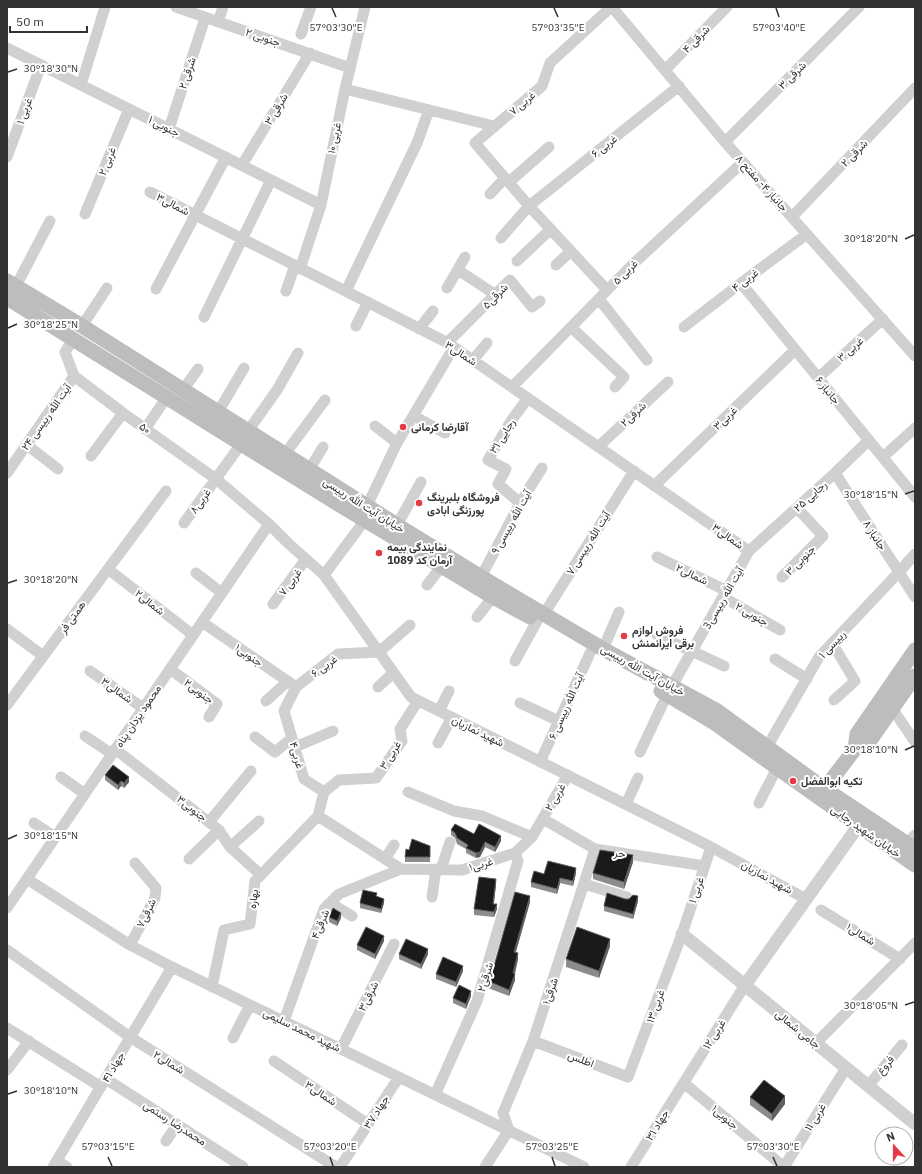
<svg xmlns="http://www.w3.org/2000/svg" width="922" height="1174" viewBox="0 0 922 1174" font-family="'IBM Plex Sans',Vazirmatn,sans-serif">
	<style>
		.lines { fill: none; stroke-linecap: round; stroke-linejoin: round }
		.minor { stroke: #d0d0d0; stroke-width: 11 }
		.tertiary { stroke: #d0d0d0; stroke-width: 13 }
		.secondary { stroke: #bdbdbd; stroke-width: 15 }
		.wall { fill: #8c8c8c }
		.shaded-wall { fill: #5f5f5f }
		.building { fill: #1a1a1a; stroke: #5f5f5f }
		.ticks { fill: none; stroke: #333; stroke-width: 1.5 }
		.poi-dot { fill: #e63946; stroke: #fff; stroke-width: 1.5 }
		.labels { text-anchor: middle; dominant-baseline: central; stroke-width: 4; stroke-linejoin: round; paint-order: stroke }
		.street-label { font-size: 11px; fill: #333; stroke: #fff }
		.poi-label { font-size: 11px; font-weight: bold; fill: #333; stroke: #fff; text-anchor: start }
		.ticks-label { font-size: 10px; text-anchor: middle; fill: #333; stroke: #fff; stroke-width: 4; stroke-linejoin: round; paint-order: stroke }
	</style>
	<rect width="100%" height="100%" fill="#fff"/>
	<g class="lines">
		<path class="minor" d="M176,7L350,68
			M612,7L725,142L915,356
			M218,22L223,7
			M301,34L311,7
			M7,48L321,205
			M665,70L727,7
			M81,85L105,7
			M345,89L494,126
			M169,129L205,18
			M725,142L859,7
			M7,157L41,65
			M242,165L310,53
			M509,182L549,147
			M150,192L448,343L749,551
			M490,194L505,178
			M85,214L129,109
			M792,217L915,88
			M501,238L529,206L679,86
			M517,261L551,229
			M556,265L571,251
			M300,269L321,205L345,89L365,7
			M458,270L496,295
			M741,283L915,497
			M16,286L50,221
			M447,288L465,257
			M156,289L226,157
			M607,290L529,206L475,143L542,86L550,63L611,7
			M286,291L295,265
			M346,291L417,143L429,110
			M599,299L647,360
			M204,317L271,180
			M82,326L107,288
			M356,326L368,302
			M571,327L624,377L615,387
			M684,327L741,283L807,234
			M419,329L433,311
			M74,338L65,352L74,376
			M447,343L510,280L532,307L540,301
			M473,360L487,343
			M74,376L123,413L216,479L269,524L289,544L324,575L411,697L711,847L806,899
			M818,378L883,319
			M512,387L631,266L743,162
			M183,390L198,369
			M218,412L244,368
			M414,416L445,433
			M375,426L397,443
			M145,429L167,397
			M248,431L277,390L298,353
			M27,445L58,469
			M598,447L668,382
			M285,454L325,400
			M91,456L123,413
			M883,457L915,428
			M309,470L323,447
			M7,473L74,376
			M835,473L915,597
			M654,486L795,350
			M520,503L498,484L506,469L488,460L511,421L528,398
			M367,506L397,443L454,347
			M184,523L241,444
			M397,525L421,482
			M657,557L727,591
			M108,569L193,635
			M196,573L222,593
			M324,575L365,520
			M481,577L520,503L542,468
			M782,577L823,536L797,508
			M427,585L442,566
			M723,597L780,630
			M273,604L306,559
			M544,614L634,471
			M477,617L493,597
			M202,622L296,687
			M7,629L43,656
			M657,635L724,666
			M832,643L855,681L834,700
			M603,649L619,612
			M775,659L807,679
			M515,661L537,621
			M170,669L217,704L209,717
			M90,671L143,708
			M672,686L749,551L835,473L869,440
			M378,687L393,673
			M266,701L288,681
			M520,703L559,721
			M7,705L166,491
			M892,708L915,742
			M439,711L449,691
			M85,736L112,754
			M255,737L275,752L292,738
			M438,743L452,717
			M295,747L333,731
			M767,747L819,657L899,572L915,554
			M115,749L219,830L230,847L261,875
			M640,752L667,695
			M540,762L591,651
			M61,777L85,794
			M324,792L339,780L376,778L402,741L400,729L418,701
			M408,792L454,811L482,816L532,837
			M759,803L777,768
			M626,804L638,778
			M318,816L401,869
			M543,819L595,849L705,866
			M209,822L251,771
			M34,823L55,837
			M907,844L915,835
			M230,847L259,821
			M189,859L219,830
			M385,859L394,845
			M441,869L450,842
			M27,879L130,945L172,967L584,1167
			M584,884L627,897
			M432,897L436,869
			M330,903L352,916
			M7,908L269,524
			M821,910L900,959
			M130,945L155,898L156,888L135,863
			M7,950L130,1037L336,1167
			M212,987L224,930L250,924L255,881L318,816L324,792L304,779L284,711L296,687L338,654L379,652L410,625
			M284,1021L324,909L339,894L401,869L462,870L515,853L532,837L568,775
			M7,1028L101,1087
			M233,1038L250,1005
			M533,1041L628,1077L682,934L711,847
			M816,1043L915,943
			M341,1049L394,944
			M274,1061L368,1124
			M7,1070L29,1041
			M106,1079L243,1167
			M684,1083L784,1167
			M868,1086L902,1045
			M435,1095L477,1001L518,861L515,853
			M166,1141L177,1125
			M57,1161L67,1167
			M53,1167L172,967
			M340,1167L399,1077
			M485,1167L509,1130L503,1113L533,1041L595,849
			M631,1167L745,985
			M784,1167L846,1068"/>
		<path class="tertiary" d="M682,934L915,1124
			M745,985L859,825"/>
		<path class="secondary" d="M7,281L82,326L397,525L481,577L603,649L716,710L825,789L915,849
			M7,298L333,501L493,597L530,617
			M661,691L713,722L818,797L915,865
			M855,749L857,734L915,650
			M819,796L855,749L869,742L915,676"/>
	</g>
	<path class="wall" d="M105,775L129,782L124,788L121,786L118,790L105,780Z
		M451,830L474,834L501,841L495,852L485,847L480,857L476,858L466,853V849L457,844L455,838L451,835Z
		M430,846V862H405V857L409,850Z
		M633,862L624,889L593,879V873Z
		M576,873L573,886L560,883L557,894L531,887V882L544,874Z
		M496,884L494,904L497,909L494,917L474,915V909Z
		M377,897L384,903L381,913L360,908V903Z
		M625,899L638,901L633,919L604,911V906Z
		M530,902L516,952L518,959L515,974V980L509,996L488,988V981Z
		M329,917L341,918L337,926L329,922Z
		M384,941L375,959L357,950V945Z
		M610,946L599,978L566,967V959Z
		M399,954H428L421,969L399,959Z
		M463,971L456,987L436,979V974Z
		M471,996L466,1009L453,1003V998Z
		M750,1097L785,1104L772,1121L750,1105Z"/>
	<path class="shaded-wall" d="M129,777V782L124,788V783Z
		M121,781V786L118,790V785Z
		M501,836V841L495,852V847Z
		M485,842V847L480,857L476,858V853Z
		M633,855V862L624,889V882Z
		M576,868V873L573,886V881Z
		M560,878V883L557,894V889Z
		M496,879V884L493,909V904Z
		M530,896V902L514,958V952Z
		M638,896V901L633,919V914Z
		M384,899V903L381,913V909Z
		M497,904V909L494,917V912Z
		M341,913V918L337,926V921Z
		M384,936V941L375,959V954Z
		M610,939V946L599,978V971Z
		M428,949V954L421,969V964Z
		M518,953V959L514,977L515,974V980L509,996V990Z
		M463,966V971L456,987V982Z
		M471,991V996L466,1009V1004Z
		M785,1096V1104L772,1121V1114Z"/>
	<path class="building" d="M113,765L129,777L124,783L121,781L118,785L105,775Z
		M455,824L474,834L479,824L501,836L495,847L485,842L480,852L476,853L466,848L468,845L457,838L455,833L451,830Z
		M412,839L430,846V857H405L406,849L409,850Z
		M600,850L633,855L624,882L593,873Z
		M548,861L576,868L573,881L560,878L557,889L531,882L534,871L544,874Z
		M479,877L496,879L493,904H497L494,912L474,909Z
		M363,890L377,893L376,896L384,899L381,909L360,903Z
		M515,892L530,896L514,952L518,953L513,973L515,974L509,990L488,981L494,966Z
		M607,893L625,899H629L633,895L638,896L633,914L604,906Z
		M333,908L341,913L337,921L329,917Z
		M366,927L384,936L375,954L357,945Z
		M577,927L610,939L599,971L566,959Z
		M406,939L428,949L421,964L399,954Z
		M443,957L463,966L456,982L436,974Z
		M459,985L471,991L466,1004L453,998Z
		M764,1080L785,1096L772,1114L750,1097Z"/>
	<path class="ticks" d="M332,8L336,17M554,8L558,17M776,8L779,17M8,72L17,69M905,239L914,235M8,328L17,324M905,494L914,491M8,583L17,580M905,750L914,746M8,839L17,835M905,1005L914,1002M8,1094L17,1091M108,1157L112,1166M330,1157L333,1166M552,1157L555,1166M773,1157L777,1166"/>
	<g class="poi-dot">
		<circle cx="403" cy="427" r="4"/>
		<circle cx="419" cy="503" r="4"/>
		<circle cx="379" cy="553" r="4"/>
		<circle cx="624" cy="636" r="4"/>
		<circle cx="793" cy="781" r="4"/>
	</g>
	<g class="labels">
		<g class="street-label">
			<text transform="translate(263 37) rotate(19)">جنوبی ۲</text>
			<text transform="translate(696 39) rotate(-46)">شرقی ۴</text>
			<text transform="translate(187 73) rotate(-72)">شرقی ۲</text>
			<text transform="translate(792 75) rotate(-45)">شرقی ۳</text>
			<text transform="translate(522 103) rotate(-40)">غربی ۷</text>
			<text transform="translate(276 109) rotate(-59)">شرقی ۳</text>
			<text transform="translate(24 111) rotate(-70)">غربی ۱</text>
			<text transform="translate(164 126) rotate(27)">جنوبی ۱</text>
			<text transform="translate(334 138) rotate(-78)">غربی ۱۰</text>
			<text transform="translate(604 146) rotate(-38)">غربی ۶</text>
			<text transform="translate(854 153) rotate(-46)">شرقی ۲</text>
			<text transform="translate(107 161) rotate(-68)">غربی ۲</text>
			<text transform="translate(762 183) rotate(48)">جانباز ۴- مفتح ۸</text>
			<text transform="translate(173 204) rotate(27)">شمالی۳</text>
			<text transform="translate(625 272) rotate(-45)">غربی ۵</text>
			<text transform="translate(745 280) rotate(-37)">غربی ۴</text>
			<text transform="translate(495 296) rotate(-45)">شرقی۵</text>
			<text transform="translate(850 349) rotate(-42)">غربی ۳</text>
			<text transform="translate(461 353) rotate(33)">شمالی۳</text>
			<text transform="translate(828 390) rotate(51)">جانباز ۶</text>
			<text transform="translate(633 414) rotate(-43)">شرقی۲</text>
			<text transform="translate(46 417) rotate(-55)">آیت الله رییسی ۲۴</text>
			<text transform="translate(725 418) rotate(-44)">غربی۳</text>
			<text transform="translate(145 428) rotate(36)">۵۰</text>
			<text transform="translate(502 436) rotate(-58)">رجایی ۳۱</text>
			<text transform="translate(810 496) rotate(-42)">رجایی ۲۵</text>
			<text transform="translate(200 501) rotate(-54)">غربی۸</text>
			<text transform="translate(364 505) rotate(32)">خیابان آیت الله رییسی</text>
			<text transform="translate(511 522) rotate(-61)">آیت الله رییسی ۹</text>
			<text transform="translate(875 535) rotate(57)">جانباز ۸</text>
			<text transform="translate(728 536) rotate(35)">شمالی۳</text>
			<text transform="translate(588 543) rotate(-58)">آیت الله رییسی ۷</text>
			<text transform="translate(800 560) rotate(-45)">جنوبی ۳</text>
			<text transform="translate(692 574) rotate(26)">شمالی۲</text>
			<text transform="translate(290 582) rotate(-54)">غربی ۷</text>
			<text transform="translate(723 598) rotate(-60)">آیت الله رییسی3</text>
			<text transform="translate(150 602) rotate(38)">شمالی۲</text>
			<text transform="translate(752 614) rotate(30)">جنوبی ۲</text>
			<text transform="translate(72 617) rotate(-54)">همتی فر</text>
			<text transform="translate(832 644) rotate(-47)">رییسی ۱</text>
			<text transform="translate(249 655) rotate(34)">جنوبی۱</text>
			<text transform="translate(324 666) rotate(-36)">غربی ۶</text>
			<text transform="translate(643 670) rotate(29)">خیابان آیت الله رییسی</text>
			<text transform="translate(117 690) rotate(35)">شمالی۳</text>
			<text transform="translate(199 691) rotate(37)">جنوبی۲</text>
			<text transform="translate(566 706) rotate(-66)">آیت الله رییسی ۶</text>
			<text transform="translate(138 716) rotate(-56)">محمود یزدان پناه</text>
			<text transform="translate(478 731) rotate(26)">شهید نمازیان</text>
			<text transform="translate(297 755) rotate(74)">غربی۴</text>
			<text transform="translate(390 755) rotate(-58)">غربی ۳</text>
			<text transform="translate(555 797) rotate(-60)">غربی ۲</text>
			<text transform="translate(192 808) rotate(38)">جنوبی۳</text>
			<text transform="translate(866 831) rotate(35)">خیابان شهید رجایی</text>
			<text transform="translate(620 853) rotate(9)">حر</text>
			<text transform="translate(481 864) rotate(-17)">غربی۱</text>
			<text transform="translate(767 877) rotate(29)">شهید نمازیان</text>
			<text transform="translate(696 890) rotate(-71)">غربی ۱</text>
			<text transform="translate(253 899) rotate(-83)">بهاره</text>
			<text transform="translate(146 913) rotate(-64)">شرقی۷</text>
			<text transform="translate(320 924) rotate(-68)">شرقی۴</text>
			<text transform="translate(861 934) rotate(32)">شمالی۱</text>
			<text transform="translate(485 977) rotate(-73)">شرقی۲</text>
			<text transform="translate(550 991) rotate(-72)">شرقی۱</text>
			<text transform="translate(368 996) rotate(-63)">شرقی۳</text>
			<text transform="translate(655 1006) rotate(-70)">غربی ۱۳</text>
			<text transform="translate(798 1029) rotate(39)">جامی شمالی</text>
			<text transform="translate(302 1030) rotate(26)">شهید محمد سلیمی</text>
			<text transform="translate(714 1034) rotate(-58)">غربی ۱۲</text>
			<text transform="translate(581 1059) rotate(21)">اطلس</text>
			<text transform="translate(169 1062) rotate(32)">شمالی۲</text>
			<text transform="translate(885 1065) rotate(-51)">فروغ</text>
			<text transform="translate(113 1067) rotate(-59)">جهاد ۴۱</text>
			<text transform="translate(321 1093) rotate(34)">شمالی۳</text>
			<text transform="translate(376 1112) rotate(-57)">جهاد ۳۷</text>
			<text transform="translate(725 1117) rotate(40)">جنوبی۱</text>
			<text transform="translate(815 1117) rotate(-58)">غربی ۱۱</text>
			<text transform="translate(175 1123) rotate(33)">محمدرضا رستمی</text>
			<text transform="translate(657 1125) rotate(-58)">جهاد ۳۱</text>
		</g>
		<g class="poi-label">
			<text x="411" y="427">آقارضا کرمانی</text>
			<text x="427" y="497">فروشگاه بلبرینگ<tspan x="427" dy="13">پورزنگی ابادی</tspan></text>
			<text x="387" y="547">نمایندگی بیمه<tspan x="387" dy="13">آرمان کد 1089</tspan></text>
			<text x="632" y="630">فروش لوازم<tspan x="632" dy="13">برقی ایرانمنش</tspan></text>
			<text x="801" y="781">تکیه ابوالفضل</text>
		</g>
	</g>
	<g class="ticks-label">
		<text x="336" y="31">57°03'30"E</text>
		<text x="558" y="31">57°03'35"E</text>
		<text x="779" y="31">57°03'40"E</text>
		<text x="51" y="72">30°18'30"N</text>
		<text x="871" y="242">30°18'20"N</text>
		<text x="51" y="328">30°18'25"N</text>
		<text x="871" y="498">30°18'15"N</text>
		<text x="51" y="583">30°18'20"N</text>
		<text x="871" y="753">30°18'10"N</text>
		<text x="51" y="839">30°18'15"N</text>
		<text x="871" y="1009">30°18'05"N</text>
		<text x="51" y="1094">30°18'10"N</text>
		<text x="108" y="1150">57°03'15"E</text>
		<text x="330" y="1150">57°03'20"E</text>
		<text x="552" y="1150">57°03'25"E</text>
		<text x="773" y="1150">57°03'30"E</text>
	</g>
	<rect width="922" height="1174" fill="none" stroke="#333333" stroke-width="16"/>
	<g transform="translate(894 1146) rotate(339)"><circle r="19" fill="#ffffff" stroke="#adadad"/>
	<path d="M0-3L7 15L0 10L-7 15Z" fill="#e63946"/>
	<text y="-6" font-size="11" font-weight="bold" text-anchor="middle" fill="#333333">N</text>
	</g>
	<path d="M10 26v6h77v-6" fill="none" stroke="#333333" stroke-width="2"/>
	<text x="16" y="26" font-size="12" fill="#333333" stroke="#ffffff" stroke-width="3" paint-order="stroke">50 m</text>
</svg>
